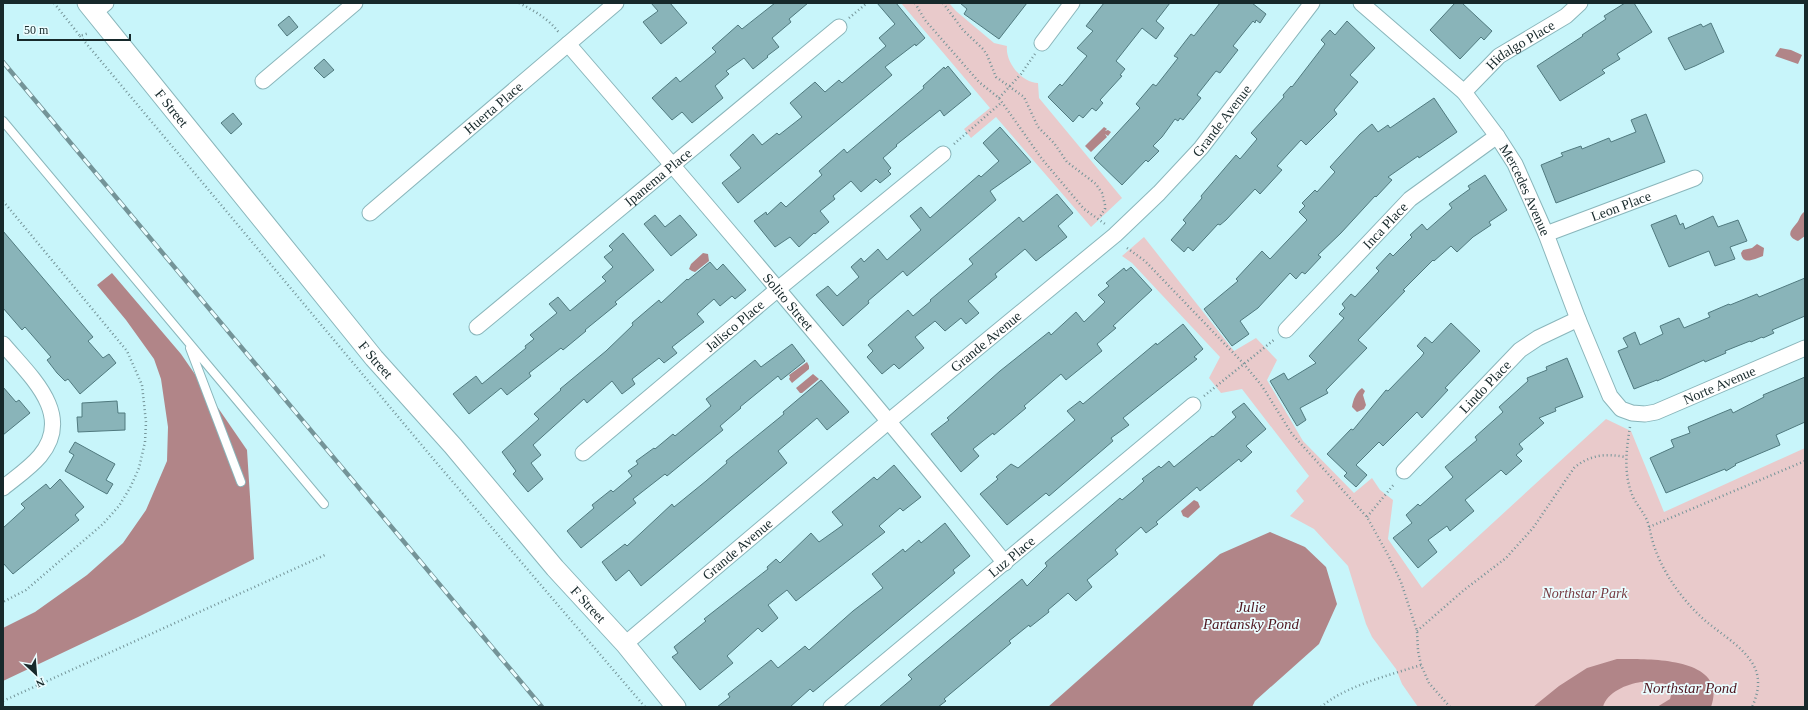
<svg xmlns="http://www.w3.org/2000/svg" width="1808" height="710" viewBox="0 0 1808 710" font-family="Georgia,serif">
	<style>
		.green { fill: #e9cacb }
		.water { fill: #b18588 }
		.building { fill: #89b4b9; stroke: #507a7f }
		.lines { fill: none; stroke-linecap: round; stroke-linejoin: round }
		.service-casing { stroke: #8ab6bb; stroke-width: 10 }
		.minor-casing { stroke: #8ab6bb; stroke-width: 17 }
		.tertiary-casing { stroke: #8ab6bb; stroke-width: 21 }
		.path { stroke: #749498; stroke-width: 2.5; stroke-dasharray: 1 3; stroke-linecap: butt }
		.service { stroke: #fff; stroke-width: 8 }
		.minor { stroke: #fff; stroke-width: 15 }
		.tertiary { stroke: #fff; stroke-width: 19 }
		.rail-casing { stroke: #749498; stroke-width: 4.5 }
		.rail { stroke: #ebfdff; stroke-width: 3; stroke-dasharray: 9; stroke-linecap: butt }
		.labels { text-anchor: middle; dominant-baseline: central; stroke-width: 3.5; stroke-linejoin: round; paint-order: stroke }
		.street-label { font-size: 14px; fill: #17292b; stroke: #ebfdff }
		.park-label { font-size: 14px; font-style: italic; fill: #763a41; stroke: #ebfdff }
		.water-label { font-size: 15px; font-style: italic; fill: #4f1720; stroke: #ebfdff }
	</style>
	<rect width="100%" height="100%" fill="#c8f5fa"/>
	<path class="green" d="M901,3H949L956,11L994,43L1007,46C1005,62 1022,83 1038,83L1039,98L1122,198L1091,227L996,117L971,138L964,129L990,108Z
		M1144,237L1234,351L1256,338L1277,360L1267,380L1303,441L1354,493L1372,478L1380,490L1393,500L1388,539L1422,588L1606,419L1631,431L1664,512L1805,448V707H1418L1402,684L1396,669L1372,637L1366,624L1348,566L1314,529L1290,516L1304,501L1296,491L1309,476L1242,389L1221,393L1209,378L1220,357L1132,263L1122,256Z"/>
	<path class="water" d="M1780,48L1791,50L1802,55L1798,64L1775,56Z
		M1104,127L1107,129L1105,131L1108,130L1111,132L1108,136L1105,134L1107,137L1091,152L1085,146Z
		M1804,212L1805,213V236L1798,241C1786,236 1790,231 1796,224C1800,220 1799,216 1804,212Z
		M1757,244L1764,248L1763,256C1754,259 1743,266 1741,253L1743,250L1752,248Z
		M703,253L708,254L709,261L695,272L692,271L689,269L691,264Z
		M112,273L181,354L247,450L254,559L138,617L3,681V628L35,612L87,575L123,543L146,510L167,461L168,427L161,379L154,359L126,320L97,285Z
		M807,362L809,366V369L792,383L789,379L790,377L789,375Z
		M813,374L819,379L802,393H800L796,388Z
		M1362,388L1365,391L1363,395L1366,405L1364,409L1357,412L1352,407C1353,400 1356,392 1362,388Z
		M1194,500L1198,502L1200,507L1188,518L1183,516L1181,511Z
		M1270,532L1305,547L1326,567L1337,604L1319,644L1255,701L1252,707H1048L1220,554Z
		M1617,659C1647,659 1729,656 1711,707H1657L1670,699L1672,691C1664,680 1662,684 1650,684C1647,684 1644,682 1641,682C1627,684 1607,692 1603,707H1533L1559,686L1587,668Z"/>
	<path class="building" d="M651,3H670L687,23L661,44L643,22L658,11Z
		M775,3H808L789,19L791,22L772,38L779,47L767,56L768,57L753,69L744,58L726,71L729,74L715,86L723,98L692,123L682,112L672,120L652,98L676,77L680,82L716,52L712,48L738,25L742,29Z
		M877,3H896L925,38L916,46L915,44L885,67L892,75L738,203L722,183L741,168L730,155L753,134L762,145L777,133L779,135L802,117L790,103L815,82L825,92L839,80L842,83L886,46L879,38L895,24Z
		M960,3H1027L999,39L964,14L967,9Z
		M1104,3H1170L1156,21L1164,28L1156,39L1142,28L1116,61L1125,69L1120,75L1122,76L1100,100L1103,103L1096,111L1092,108L1083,118L1079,115L1073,122L1048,97L1060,84L1062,86L1087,56L1077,48L1093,31L1086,26Z
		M1220,3H1252L1266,14L1260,23L1256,20L1255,23L1253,21L1233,46L1238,50L1220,73L1216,71L1197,95L1201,98L1183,120L1180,118L1178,121L1175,119L1162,137L1153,146L1159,151L1148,162L1146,160L1122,185L1094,158L1140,108L1136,104L1153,84L1156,86L1178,58L1174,56L1191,34L1194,36Z
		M1455,3H1462L1492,31L1484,40L1481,37L1460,59L1430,30Z
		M1625,3H1634L1652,32L1617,54L1620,59L1602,70L1605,73L1560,101L1537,66L1583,36L1582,35L1606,19L1604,16Z
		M289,16L298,27L287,36L278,25Z
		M1347,21L1375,48L1350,75L1358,82L1334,110L1337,114L1306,145L1301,140L1277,166L1282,170L1260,194L1255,189L1226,220L1220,225L1218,224L1193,251L1188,247L1184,252L1171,240L1186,223L1183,220L1202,198L1201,196L1236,155L1240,159L1257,139L1251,133L1284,97L1283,95L1291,86L1292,87L1325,44L1321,40L1330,30L1335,35Z
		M1711,23L1724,52L1695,66L1685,70L1668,38L1701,24L1703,27Z
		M324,59L334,70L324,78L314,68Z
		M948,66L971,94L944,116L940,110L896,145L897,146L883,158L891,168L888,171L891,174L880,183L876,179L861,192L851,181L833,196L835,199L820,211L829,222L815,234L814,233L799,247L790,237L775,247L754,221L766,212L767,215L781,202L786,207L822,175L819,171L844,149L847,153L924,88L923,86L944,67L945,69Z
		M1434,98L1457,132L1419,158L1418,156L1388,177L1392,180L1376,197L1375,196L1341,233L1318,255L1321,257L1305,274L1302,272L1296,279L1290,273L1258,308L1240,321L1249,334L1232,346L1204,309L1238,281L1236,279L1262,251L1270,259L1307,220L1299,212L1305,206L1302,203L1315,190L1317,192L1335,172L1330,167L1360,134L1372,124L1378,132L1388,125L1390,128Z
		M233,113L242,124L231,134L221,123Z
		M1646,114L1665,162L1556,203L1541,165L1563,156L1561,153L1581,146L1582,149L1609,138L1611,142L1636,132L1631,120Z
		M1000,127L1031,162L990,191L996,200L907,276L903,271L868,301L869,303L843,326L816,295L828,286L837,296L859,277L851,267L861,258L864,262L878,249L887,260L921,230L910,216L921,207L930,218L979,175L981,177L999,161L983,143Z
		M1485,175L1507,210L1489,222L1491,225L1473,237L1457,252L1451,246L1434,261L1433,260L1403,290L1405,291L1358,340L1367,348L1326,390L1328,393L1300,408L1306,420L1297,426L1270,381L1284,373L1288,380L1316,363L1309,356L1344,318L1339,314L1345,308L1342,304L1351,294L1355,297L1379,271L1376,268L1390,253L1393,256L1412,237L1410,235L1422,224L1427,230L1452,208L1449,204L1467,191L1470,189L1468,186Z
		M1057,194L1073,213L1058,226L1067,237L1036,261L1025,249L995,274L997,277L968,301L979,313L966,324L961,318L945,331L935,321L915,337L924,348L899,369L894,364L882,374L867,357L873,351L868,345L908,310L913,316L931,301L930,300L973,264L969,259L1019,217L1023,222Z
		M655,215L665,227L680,215L697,235L671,256L644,224Z
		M1676,215L1680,225L1683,223L1685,229L1713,216L1718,227L1738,220L1747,241L1730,247L1735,259L1715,266L1709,251L1669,267L1651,225Z
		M3,231L93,337L88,341L103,358L109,354L116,363L80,394L68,379L65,381L57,373L47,360L51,357L25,327L22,330L3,308Z
		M623,233L654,270L615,302L617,304L585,330L586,331L563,350L561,348L529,373L531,376L507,395L501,388L469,414L453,394L476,376L482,384L526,348L525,346L534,339L530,335L557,313L549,304L558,297L570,311L606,281L602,277L613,267L604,257L613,250L609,246Z
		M710,262L717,270L723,264L746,290L735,299L732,296L720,306L714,299L697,314L704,322L672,347L677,353L664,363L659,358L632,379L635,384L622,394L612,381L587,403L584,399L533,445L541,455L531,463L543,479L528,492L513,474L516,471L502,452L539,419L534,414L561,390L560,389L606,351L633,325L632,323L659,300L661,303L687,279L688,280Z
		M1131,267L1152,290L1113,326L1116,328L1097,344L1102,351L1066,380L1061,374L1024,406L1026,408L994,435L993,433L973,449L979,456L961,472L931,434L949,420L947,418L1000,371L1049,332L1051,335L1076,312L1084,322L1105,302L1098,295L1109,286L1106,283L1124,268L1126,271Z
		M1805,278V316L1772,330L1774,333L1763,338L1762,337L1751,342L1750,341L1725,351L1726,353L1705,362L1704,360L1657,381V380L1634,389L1618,351L1628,347L1623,338L1635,332L1640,345L1663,334L1660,326L1679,318L1684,328L1710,317L1708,313L1729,304L1730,305L1757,294L1759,297Z
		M1451,323L1480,351L1445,388L1448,390L1422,418L1417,412L1383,446L1379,442L1356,465L1367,475L1356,487L1344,476L1347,473L1327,454L1351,429L1353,430L1386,390L1388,391L1421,357L1424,353L1417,346L1425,337L1432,343Z
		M1183,324L1203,349L1194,357L1197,359L1123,418L1129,425L1111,438L1113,441L1049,496L1046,493L1007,525L980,494L998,479L996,477L1011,464L1018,468L1075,420L1067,411L1080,401L1083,404L1156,343L1157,345Z
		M792,344L805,361L781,380L778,376L740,407L741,408L720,426L723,430L667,476L665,474L633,499L636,503L581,548L567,531L594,508L592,505L611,490L613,492L632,476L628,471L638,464L636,461L654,448L655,449L673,434L675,436L711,406L706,399L755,360L761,367Z
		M1567,358L1583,397L1555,408L1556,411L1539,418L1544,423L1519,444L1523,449L1516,455L1522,461L1506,475L1501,470L1465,500L1474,511L1450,531L1447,526L1428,540L1437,552L1418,568L1393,538L1412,523L1406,515L1418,504L1420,506L1453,477L1445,467L1477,440L1475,437L1503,412L1499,407L1528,381L1527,378L1547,370L1546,367Z
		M1805,377V422L1776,435L1780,445L1735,464L1736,465L1726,471L1725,469L1666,493L1650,458L1674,447L1671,440L1690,433L1688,427L1731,409L1733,413L1764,397L1763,395Z
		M821,380L849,412L827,430L817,418L778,451L787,463L641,586L629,570L616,581L602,562L625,544L627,546L672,504L674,507L706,481L727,463L726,461L784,414L783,412Z
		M3,387L16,402L19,400L30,413L3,435Z
		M117,401L118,413H125V430L78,432L77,417H82V403Z
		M1244,403L1266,429L1246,446L1252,452L1241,462L1239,459L1200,491L1197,487L1156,522L1158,524L1146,533L1141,527L1115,550L1118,554L1087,580L1092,587L1076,601L1068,593L1048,610L1049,612L1030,627L1029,625L1009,641L1011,643L944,699L946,701L938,707H879L912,679L908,675L916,668L1022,579L1027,586L1047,566L1045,563L1120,498L1122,500L1134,490L1144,481L1142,479L1159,466L1161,468L1169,461L1174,467L1212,436L1213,437L1236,417L1232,412Z
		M75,442L115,464L106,480L113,484L107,494L65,471L74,455L69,452Z
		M894,465L921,497L903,511L900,508L879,526L885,532L796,601L787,590L768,605L778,618L762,632L758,628L727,656L733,663L700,690L672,657L678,653L674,647L706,621L704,619L768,569L767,567L776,559L780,563L811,533L819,542L843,525L832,512L874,477L877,480Z
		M60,479L84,507L75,515L79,520L13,574L3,563V528L25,508L21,504L46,484L50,489Z
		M945,523L970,556L953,570L955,573L813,692L810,689L790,707H717L730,697L728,694L771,660L778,668L805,646L809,650L853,611L883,588L872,574L903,549L905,552L919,540L921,543Z"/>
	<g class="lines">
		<defs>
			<path id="service" d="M3,121L324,504
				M190,348L241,482"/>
			<g id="minor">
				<path id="s1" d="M1361,3L1464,92L1497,136L1515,164L1546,234L1578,319L1610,396L1621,409L1632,413L1645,414L1656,412L1805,348"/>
				<path d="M95,12L106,3"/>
				<path d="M1042,43L1072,3"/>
				<path id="s2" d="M568,44C716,215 862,387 1005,563"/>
				<path d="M263,81L355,3"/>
				<path id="s3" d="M1464,92L1499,56L1566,16L1580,3"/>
				<path id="s4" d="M370,213L616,3"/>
				<path id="s5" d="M1546,234L1695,178"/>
				<path id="s6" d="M477,327L839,27"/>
				<path id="s7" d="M1286,330L1410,199L1497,136"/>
				<path d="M3,344C29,375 75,414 40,456C30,468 15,478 3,488"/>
				<path id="s8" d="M583,453L778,289L943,154"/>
				<path id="s9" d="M1404,471L1520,350L1538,338L1578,319"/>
				<path id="s10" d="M625,644L889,421L1115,235L1159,193L1201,148L1312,3"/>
				<path id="s11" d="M831,707L1193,405"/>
			</g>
			<g id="tertiary">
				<path id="s12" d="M87,3L374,358L453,446L555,568L625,644L676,707"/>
			</g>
		</defs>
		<use href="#service" class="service-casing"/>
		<use href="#minor" class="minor-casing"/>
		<use href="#tertiary" class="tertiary-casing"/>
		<path class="path" d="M54,3L80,36L89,33
			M519,3C535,11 549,19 560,34
			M915,3L925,20L979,82L999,98L1042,159L1084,209L1105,224
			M943,3L963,30L983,49L987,55L996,77L1024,97L1038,127L1054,143L1067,162L1096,184L1102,193L1105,205V209L1099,218
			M849,18L867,3
			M80,36L435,461L645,707
			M999,98L1021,74L1035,54
			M954,144L1002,102
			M3,201L127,351L142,385L146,422L145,442L139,468L130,488L119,506L103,524L26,590L3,602
			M1127,248L1145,261L1244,364L1262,386L1292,434L1367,517L1388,555L1401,582L1417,631L1418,651L1421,665L1429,683L1450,707
			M1204,396L1275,339
			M1630,427C1626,451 1623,476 1634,499C1638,506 1643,512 1647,520C1650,528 1651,537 1654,546C1663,572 1679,595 1698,614C1716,632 1742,644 1754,666C1761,680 1758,694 1752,707
			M1367,517L1395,483
			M1649,527L1805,461
			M1417,631L1464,590L1506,558L1533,528L1574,468C1589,455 1606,453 1625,457
			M3,701L325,555
			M1321,707C1345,686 1390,675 1421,665"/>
		<use href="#service" class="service"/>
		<use href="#minor" class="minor"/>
		<use href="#tertiary" class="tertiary"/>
		<defs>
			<path id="rail" d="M3,62L542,707"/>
		</defs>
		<use href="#rail" class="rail-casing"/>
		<use href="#rail" class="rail"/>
	</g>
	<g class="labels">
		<g class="street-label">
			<text stroke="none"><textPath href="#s3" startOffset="74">Hidalgo Place</textPath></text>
			<text stroke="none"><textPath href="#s12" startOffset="135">F Street</textPath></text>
			<text stroke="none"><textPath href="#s4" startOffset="162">Huerta Place</textPath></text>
			<text stroke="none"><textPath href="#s10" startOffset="795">Grande Avenue</textPath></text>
			<text stroke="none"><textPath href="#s6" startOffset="235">Ipanema Place</textPath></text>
			<text stroke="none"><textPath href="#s1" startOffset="252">Mercedes Avenue</textPath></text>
			<text stroke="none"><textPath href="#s5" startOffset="80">Leon Place</textPath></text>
			<text stroke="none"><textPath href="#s7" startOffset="144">Inca Place</textPath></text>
			<text stroke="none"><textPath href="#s2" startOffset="339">Solito Street</textPath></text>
			<text stroke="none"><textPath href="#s8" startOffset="198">Jalisco Place</textPath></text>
			<text stroke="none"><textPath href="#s10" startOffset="471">Grande Avenue</textPath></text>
			<text stroke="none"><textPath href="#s12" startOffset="459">F Street</textPath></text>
			<text stroke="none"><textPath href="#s1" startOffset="597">Norte Avenue</textPath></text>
			<text stroke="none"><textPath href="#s9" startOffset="117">Lindo Place</textPath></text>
			<text stroke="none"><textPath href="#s10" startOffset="147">Grande Avenue</textPath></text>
			<text stroke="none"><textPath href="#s11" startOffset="235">Luz Place</textPath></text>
			<text stroke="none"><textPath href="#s12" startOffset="783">F Street</textPath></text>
		</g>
		<g class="park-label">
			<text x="1585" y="593">Northstar Park</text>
		</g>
		<g class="water-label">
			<text x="1251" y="607">Julie<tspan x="1251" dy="17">Partansky Pond</tspan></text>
			<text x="1690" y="688">Northstar Pond</text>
		</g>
	</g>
	<rect width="1808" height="710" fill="none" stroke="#17292b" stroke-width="8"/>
	<g transform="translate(36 674) rotate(154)" stroke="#ebfdff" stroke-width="3" paint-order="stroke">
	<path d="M0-3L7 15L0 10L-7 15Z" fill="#17292b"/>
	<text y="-6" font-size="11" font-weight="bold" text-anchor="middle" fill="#17292b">N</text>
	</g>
	<path d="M18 34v6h112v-6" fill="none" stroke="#17292b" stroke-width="2"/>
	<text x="24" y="34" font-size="12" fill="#17292b" stroke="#ebfdff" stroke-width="3" paint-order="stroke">50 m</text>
</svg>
